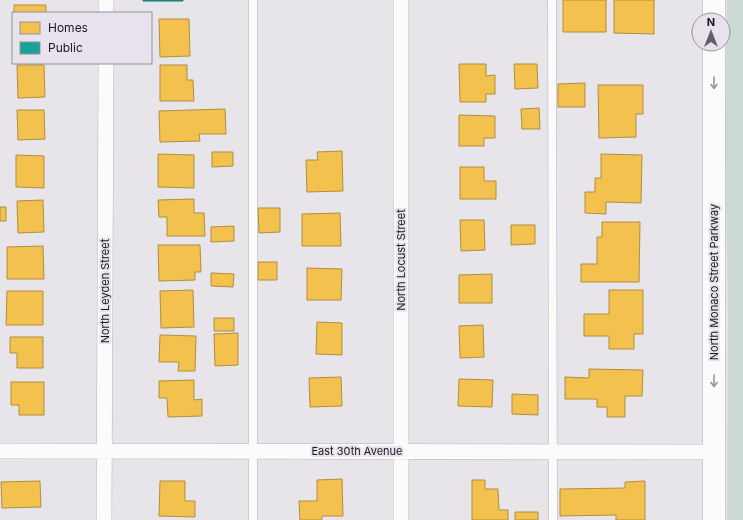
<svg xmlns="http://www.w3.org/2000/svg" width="743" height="520" viewBox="0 0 743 520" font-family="Inter,sans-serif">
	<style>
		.green { fill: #ccdad5 }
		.homes { fill: #f2c14e; stroke: #b18e3f }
		.public { fill: #17a398; stroke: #187973 }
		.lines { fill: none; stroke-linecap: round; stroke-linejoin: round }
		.lane-casing { stroke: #b6b4b8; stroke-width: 9 }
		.street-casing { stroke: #b6b4b8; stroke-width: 16 }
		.secondary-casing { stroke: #b6b4b8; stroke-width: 23 }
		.lane { stroke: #fbfbfc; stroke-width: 8 }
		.street { stroke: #fbfbfc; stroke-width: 15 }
		.secondary { stroke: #fbfbfc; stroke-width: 22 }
		.oneway { stroke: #969597 }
		.labels { text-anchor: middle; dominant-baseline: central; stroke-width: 4; stroke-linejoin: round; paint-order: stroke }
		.street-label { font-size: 11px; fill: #1a181c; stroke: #e7e2ec }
	</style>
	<rect width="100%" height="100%" fill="#e7e4ea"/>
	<path class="green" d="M727,0H743V520H727L728,313L725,136Z"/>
	<path class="homes" d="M563,0H606V32H563Z
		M614,0H654V34L614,33Z
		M14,5H46V13H14Z
		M159,19H189L190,56L160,57Z
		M459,64H486V76L495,75V94H486V102H460Z
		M514,64H537L538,88L515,89Z
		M17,65H44L45,97L18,98Z
		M160,65H187V80H193L194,101H160Z
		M585,83V107H558V84Z
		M598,85H643V114H636V137L599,138Z
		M539,108L540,129H522L521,109Z
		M225,109L226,134H199L200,141L160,142L159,111Z
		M17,110H44L45,139L18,140Z
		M459,115L495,116V138H484V146H459Z
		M342,151L343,191L307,192L306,160H318L317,152Z
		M212,152H233V166L212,167Z
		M158,154L194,155V188L158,187Z
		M601,154L642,155L641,203L606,202V214L585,213V192H595V178H601Z
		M16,155L44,156V188L16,187Z
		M460,167H484V181H496V199H460Z
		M194,199V213H204L205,236H167V217H159L158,200Z
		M43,200L44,232L18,233L17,201Z
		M0,207H6V221H0Z
		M258,208H280V232L259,233Z
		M340,213L341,246H302V214Z
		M460,220H484L485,250L461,251Z
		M602,222H640L639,282H581V264H597V237H602Z
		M511,225H535V244L511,245Z
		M234,226V241L211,242V227Z
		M158,245H200L201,272H195V280L159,281Z
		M43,246L44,279H7V247Z
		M258,262H277V280H258Z
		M307,268L342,269L341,300H307Z
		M211,273L234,274L233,287L211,286Z
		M492,274V303H459V275Z
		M193,290L194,327L161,328L160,291Z
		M609,290H643V334H634V349H609V336H584V314H609Z
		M7,291H43V325H6Z
		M214,318H234V331H214Z
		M317,322L342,323V355L316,354Z
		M483,325L484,357L460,358L459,326Z
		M238,333V365L215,366L214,334Z
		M160,335L196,336L195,371H178L179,362H159Z
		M10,337H43V368H17V353H10Z
		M589,369L643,370L642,396H625V417H607V407H597V399H565V377L589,378Z
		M341,377L342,406L310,407L309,378Z
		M459,379L493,380L492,407L458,406Z
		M194,380V400L202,399V416L168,417L167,398H159V381Z
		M11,382H44V415H19V405H11Z
		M512,394L538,395V415L512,414Z
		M342,479L343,516H322V520H300L299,501H317V480Z
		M472,480H485V489H498L499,510H508V520H472Z
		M40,481L41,507L2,508L1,482Z
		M160,481H185V501H195V517L159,516Z
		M645,481V520H616V515L560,516V489L625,488V482Z
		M515,512H538V520H515Z"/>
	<path class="public" d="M143,0H183V1H143Z"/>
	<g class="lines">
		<defs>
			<path id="lane" d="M552,0L553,520
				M253,520V0"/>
			<path id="street" d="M106,13V0
				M0,451L714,452
				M104,520L106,63
				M401,520V0"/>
			<path id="secondary" d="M714,0V20
				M714,44V520"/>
		</defs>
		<use href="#lane" class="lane-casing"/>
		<use href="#street" class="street-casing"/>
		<use href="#secondary" class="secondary-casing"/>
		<use href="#lane" class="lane"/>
		<use href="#street" class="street"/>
		<use href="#secondary" class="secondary"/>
	</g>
	<defs><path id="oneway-shaft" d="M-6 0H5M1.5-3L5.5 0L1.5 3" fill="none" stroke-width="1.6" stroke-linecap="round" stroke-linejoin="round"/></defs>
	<g class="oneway">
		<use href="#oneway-shaft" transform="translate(714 83) rotate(90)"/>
		<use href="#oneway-shaft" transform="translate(714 381) rotate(90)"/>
	</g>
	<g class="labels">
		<g class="street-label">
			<text transform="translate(401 260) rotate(-90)">North Locust Street</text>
			<text transform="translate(714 282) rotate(-90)">North Monaco Street Parkway</text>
			<text transform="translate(105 291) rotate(-90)">North Leyden Street</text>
			<text x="357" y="451">East 30th Avenue</text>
		</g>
	</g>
	<rect x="12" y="12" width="140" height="52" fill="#e7e2ec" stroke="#959199"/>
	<rect x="20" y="22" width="20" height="12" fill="#f2c14e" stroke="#959199"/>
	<text x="48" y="32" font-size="12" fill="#1a181c">Homes</text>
	<rect x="20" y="42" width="20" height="12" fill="#17a398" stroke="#959199"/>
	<text x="48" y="52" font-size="12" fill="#1a181c">Public</text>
	<g transform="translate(711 32)"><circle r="19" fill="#e7e2ec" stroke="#959199"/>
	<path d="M0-3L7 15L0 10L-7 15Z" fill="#625f64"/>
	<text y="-6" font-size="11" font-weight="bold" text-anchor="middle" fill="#1a181c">N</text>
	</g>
</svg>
